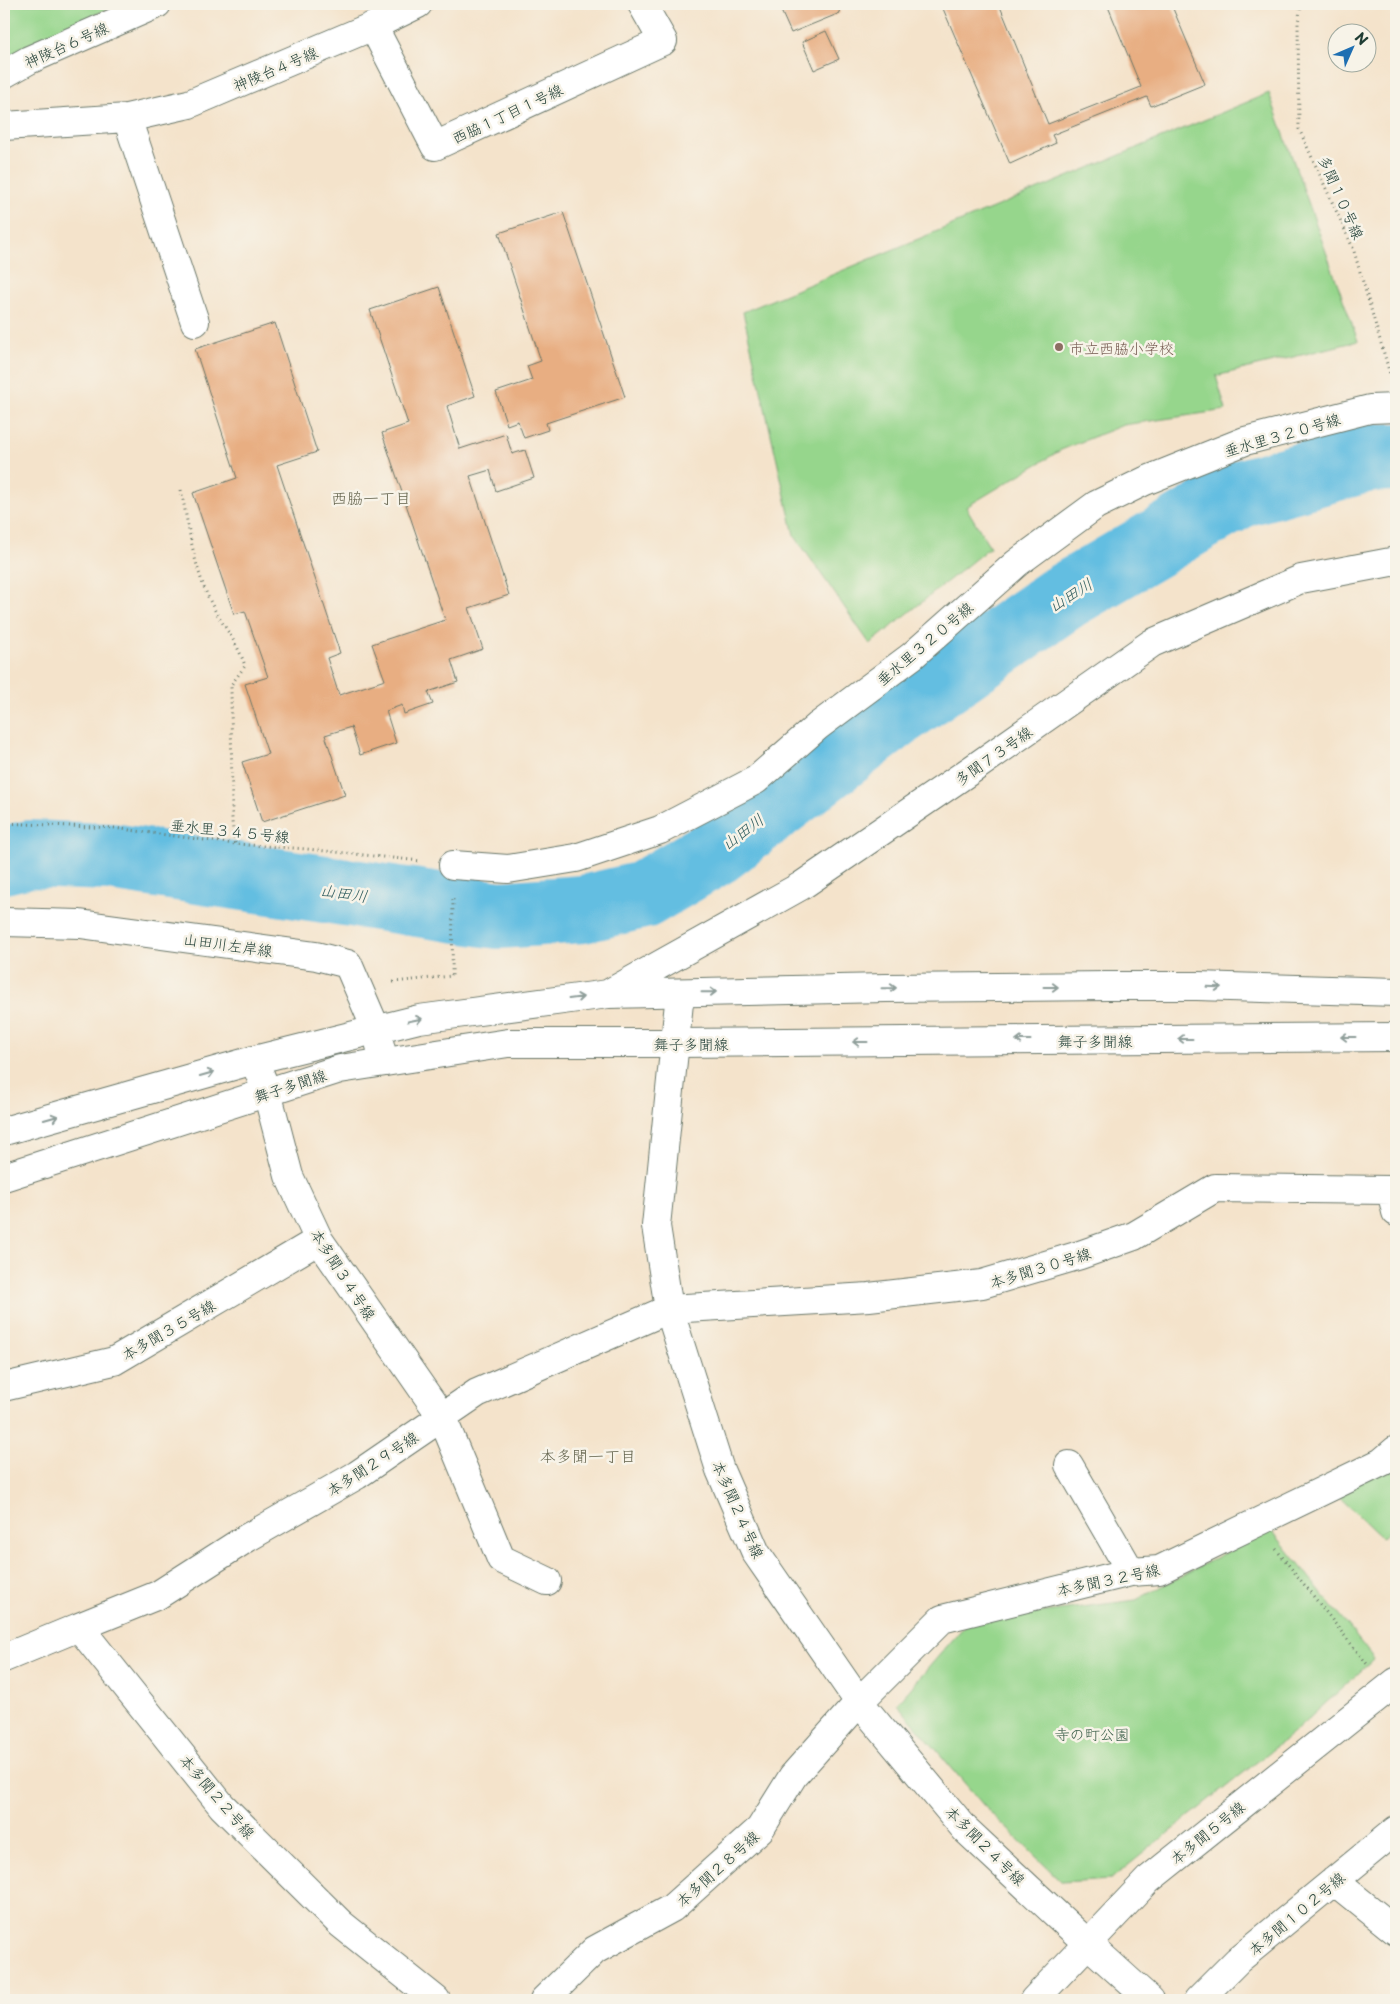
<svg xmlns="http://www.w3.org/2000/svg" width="1400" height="2004" viewBox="0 0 1400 2004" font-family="'Playpen Sans','Klee One',sans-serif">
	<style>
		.green { fill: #96d68c; stroke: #5a8a60 }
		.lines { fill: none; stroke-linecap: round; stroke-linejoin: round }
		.river { stroke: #64bee1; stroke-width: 68 }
		.building { fill: #e8ae82 }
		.minor-casing { stroke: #6a7769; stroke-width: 30 }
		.tertiary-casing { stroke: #6a7769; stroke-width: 30 }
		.path { stroke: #6a7769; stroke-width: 3; stroke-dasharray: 1 4; stroke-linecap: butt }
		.minor { stroke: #fff; stroke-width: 28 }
		.tertiary { stroke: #fff; stroke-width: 28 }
		.oneway { stroke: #8f9e9a }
		.education-dot { fill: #8d6e63; stroke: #f7f3e8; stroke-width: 2 }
		.labels { text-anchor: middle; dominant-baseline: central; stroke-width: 5; stroke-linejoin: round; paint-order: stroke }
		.street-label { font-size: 15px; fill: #1f3d34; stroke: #f7f3e8 }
		.education-label { font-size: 15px; fill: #785e54; stroke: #f7f3e8; text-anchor: start }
		.park-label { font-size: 15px; fill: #375c46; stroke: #f7f3e8 }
		.neighbourhood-label { font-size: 16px; fill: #65654f; stroke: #f7f3e8 }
		.water-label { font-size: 16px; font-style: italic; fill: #305d5f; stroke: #f7f3e8 }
	</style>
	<rect width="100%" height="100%" fill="#f7f3e8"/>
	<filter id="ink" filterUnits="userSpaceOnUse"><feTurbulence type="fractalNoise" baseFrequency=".02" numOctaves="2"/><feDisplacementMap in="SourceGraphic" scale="10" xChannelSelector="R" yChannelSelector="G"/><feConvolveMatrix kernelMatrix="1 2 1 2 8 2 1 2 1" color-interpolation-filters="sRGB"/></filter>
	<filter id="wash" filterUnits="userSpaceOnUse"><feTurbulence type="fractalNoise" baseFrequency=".0096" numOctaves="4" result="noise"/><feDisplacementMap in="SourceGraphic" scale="20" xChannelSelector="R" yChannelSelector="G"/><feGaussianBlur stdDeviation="1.12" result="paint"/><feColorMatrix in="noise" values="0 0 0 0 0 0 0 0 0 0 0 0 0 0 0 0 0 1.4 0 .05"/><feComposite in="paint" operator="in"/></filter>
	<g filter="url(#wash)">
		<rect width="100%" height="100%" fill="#f4e3cb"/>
		<path class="green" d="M4,4H118L4,58Z
			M1269,93L1358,341L1216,376L1226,410L1123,425L1061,450L966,507L990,547L870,644L794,535L743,312Z
			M1396,1463V1525L1382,1538L1333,1491Z
			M1271,1529L1374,1659L1292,1734L1111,1879L1062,1882L985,1807L897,1704L968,1622L1136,1600Z"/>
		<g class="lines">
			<path class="river" d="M4,860L29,854L111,857L499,915L583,909L643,895L717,851L899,712L1064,597L1242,493L1369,458L1396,457"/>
		</g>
		<g id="blocks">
			<path class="building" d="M778,4H836L840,13L791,33Z
				M941,4H999L1048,124L1141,87L1107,4H1171L1205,84L1151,106L1147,97L1052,135L1056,143L1010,164Z
				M826,31L839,59L814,70L802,42Z
				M563,212L625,397L546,423L548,430L524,438L518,421L507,425L496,392L532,380L527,366L541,361L499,233Z
				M439,287L475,396L447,406L460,449L506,434L512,454L525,450L534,478L496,491L490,470L470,476L509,595L469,608L483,649L451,660L458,682L428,692L433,704L404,714L402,705L386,711L396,743L360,755L351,727L325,735L345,795L262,822L242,762L268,754L245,684L268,677L245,611L234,614L193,493L237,478L195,349L275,323L317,452L277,465L340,653L327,658L339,695L385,680L372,644L445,620L382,433L408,424L370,310Z"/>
		</g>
	</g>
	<g filter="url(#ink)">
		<use href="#blocks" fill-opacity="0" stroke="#6a7769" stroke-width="1"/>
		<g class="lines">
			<defs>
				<path id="minor" d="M373,26L435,146L663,41L642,4
					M4,74L29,60L157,4
					M127,118L195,322
					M4,126L127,118L189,104L373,26L418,4
					M453,865L508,869L576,858L660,830L756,780L818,726L912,656L1017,563L1096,505L1145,481L1245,441L1370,409L1396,408
					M4,922L80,924L316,956L348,964L376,1029L384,1062
					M680,993L656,1226L669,1309L720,1470L756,1553L859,1702L965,1829L1087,1943
					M254,1060L267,1092L289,1176L319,1240L442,1417L501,1559L547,1581
					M1391,1190L1396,1212
					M4,1387L114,1361L319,1240
					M1069,1465L1131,1572
					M79,1627L158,1595L247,1538L357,1475L477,1393L669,1309L869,1297L982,1284L1080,1255L1134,1236L1215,1188L1391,1190L1396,1188
					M4,1658L79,1627L222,1806L341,1924L436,2000
					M1334,1881L1396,1931
					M544,2000L595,1950L672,1908L760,1829L793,1776L859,1702L942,1619L1131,1572L1159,1570L1382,1462L1396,1450
					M1198,2000L1238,1960L1396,1830"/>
				<path id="tertiary" d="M611,992L801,886L974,768L1152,643L1301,579L1396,561
					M4,1131L254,1060L419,1019L608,994L886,988L1108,986H1197L1396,992
					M4,1177L340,1069L508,1043H675L1396,1037
					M1087,1943L1150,2000
					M1034,2000L1148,1880L1396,1682"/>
			</defs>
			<use href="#minor" class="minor-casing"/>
			<use href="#tertiary" class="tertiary-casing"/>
			<path class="path" d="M1301,4L1298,23L1299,129L1353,248L1390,374
				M181,490C189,528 194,570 212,605C223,626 238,643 245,666L231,685L232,822L235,844
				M4,823L114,828L235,844L307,849L421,861
				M393,982L452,976L453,899
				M1276,1549L1367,1664"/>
			<use href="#minor" class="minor"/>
			<use href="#tertiary" class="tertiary"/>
		</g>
		<defs><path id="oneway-shaft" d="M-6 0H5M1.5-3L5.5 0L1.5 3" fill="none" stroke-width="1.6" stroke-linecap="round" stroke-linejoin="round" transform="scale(1.25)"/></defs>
		<g class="oneway">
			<use href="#oneway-shaft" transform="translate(1051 987)"/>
			<use href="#oneway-shaft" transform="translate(1214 987) rotate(2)"/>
			<use href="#oneway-shaft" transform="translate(889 988) rotate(-1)"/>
			<use href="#oneway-shaft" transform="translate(709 992) rotate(-1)"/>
			<use href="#oneway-shaft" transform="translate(576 998) rotate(-7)"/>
			<use href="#oneway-shaft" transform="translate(415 1020) rotate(-12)"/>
			<use href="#oneway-shaft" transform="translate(1348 1037) rotate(180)"/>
			<use href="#oneway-shaft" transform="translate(1185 1039) rotate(180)"/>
			<use href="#oneway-shaft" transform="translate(1023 1040) rotate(180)"/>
			<use href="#oneway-shaft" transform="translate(860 1042) rotate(180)"/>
			<use href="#oneway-shaft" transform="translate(207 1074) rotate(-16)"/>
			<use href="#oneway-shaft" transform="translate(51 1118) rotate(-16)"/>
		</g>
	</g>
	<circle class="education-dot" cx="1059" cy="347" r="5"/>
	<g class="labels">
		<g class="street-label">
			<text transform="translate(66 44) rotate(-24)">神陵台６号線</text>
			<text transform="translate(275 68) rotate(-23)">神陵台４号線</text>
			<text transform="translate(507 113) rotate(-25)">西脇１丁目１号線</text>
			<text transform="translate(1342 197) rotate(66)">多聞１０号線</text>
			<text transform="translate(1282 434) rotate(-16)">垂水里３２０号線</text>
			<text transform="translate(924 643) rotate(-40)">垂水里３２０号線</text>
			<text transform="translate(993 755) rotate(-35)">多聞７３号線</text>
			<text transform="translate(230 830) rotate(6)">垂水里３４５号線</text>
			<text transform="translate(228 944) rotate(8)">山田川左岸線</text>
			<text x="1095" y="1040">舞子多聞線</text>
			<text x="691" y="1043">舞子多聞線</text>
			<text transform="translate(290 1085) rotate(-18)">舞子多聞線</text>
			<text transform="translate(1040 1267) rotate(-17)">本多聞３０号線</text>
			<text transform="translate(344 1274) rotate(57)">本多聞３４号線</text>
			<text transform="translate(168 1329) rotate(-30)">本多聞３５号線</text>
			<text transform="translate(372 1463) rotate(-33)">本多聞２９号線</text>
			<text transform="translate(739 1509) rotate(66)">本多聞２４号線</text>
			<text transform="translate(1108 1579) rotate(-12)">本多聞３２号線</text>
			<text transform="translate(218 1796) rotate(49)">本多聞２２号線</text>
			<text transform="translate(1207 1832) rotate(-39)">本多聞５号線</text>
			<text transform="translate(986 1845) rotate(45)">本多聞２４号線</text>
			<text transform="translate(717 1868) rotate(-42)">本多聞２８号線</text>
			<text transform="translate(1296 1913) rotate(-40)">本多聞１０２号線</text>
		</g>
		<g class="education-label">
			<text x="1069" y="347">市立西脇小学校</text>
		</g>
		<g class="park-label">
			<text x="1092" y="1733">寺の町公園</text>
		</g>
		<g class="neighbourhood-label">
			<text x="371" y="497">西脇一丁目</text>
			<text x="588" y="1455">本多聞一丁目</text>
		</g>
		<g class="water-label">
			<text transform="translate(1070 594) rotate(-32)">山田川</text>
			<text transform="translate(742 831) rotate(-37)">山田川</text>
			<text transform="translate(344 892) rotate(8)">山田川</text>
		</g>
	</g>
	<rect width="1400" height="2004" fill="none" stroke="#f7f3e8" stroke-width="20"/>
	<g transform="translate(1352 48) rotate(45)"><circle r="24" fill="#f7f3e8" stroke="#a1aaa0"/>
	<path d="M0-4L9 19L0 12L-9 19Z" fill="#1f6fb2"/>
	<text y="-8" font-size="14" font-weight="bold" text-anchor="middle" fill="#1f3d34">N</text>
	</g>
</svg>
